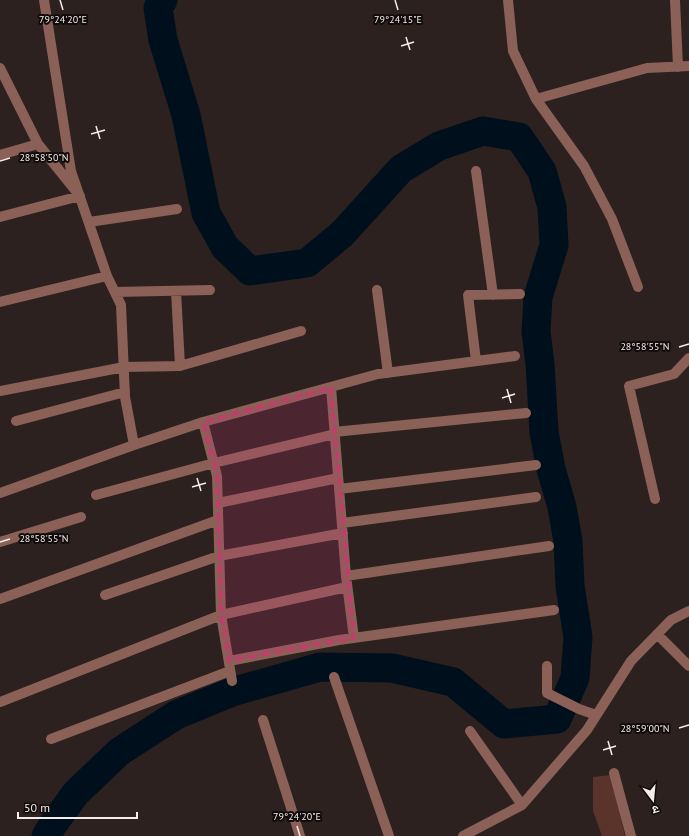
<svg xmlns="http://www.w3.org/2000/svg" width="689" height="836" viewBox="0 0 689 836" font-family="'PT Sans','Noto Sans Devanagari',sans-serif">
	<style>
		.green { fill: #5a332a }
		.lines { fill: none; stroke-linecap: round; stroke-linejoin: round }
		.river { stroke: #000f1c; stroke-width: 29 }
		.minor { stroke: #8b6057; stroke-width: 10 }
		.marked { fill: #ca3871; fill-opacity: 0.2; stroke: #ca3871; stroke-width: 3; stroke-dasharray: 8 5; stroke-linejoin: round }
		.ticks { fill: none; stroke: #f5edeb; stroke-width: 1.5 }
		.ticks-label { font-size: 10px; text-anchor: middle; fill: #f5edeb; stroke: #110c0b; stroke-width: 4; stroke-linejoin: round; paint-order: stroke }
	</style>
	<rect width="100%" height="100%" fill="#2c211f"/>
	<path class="green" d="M611,775L625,836H602L593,811V777Z"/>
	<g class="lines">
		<path class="river" d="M46,836L54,823L76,793L119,752L176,715L232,692L320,667L392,668L453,682L504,724L557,719L575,678L578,637L570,586L568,541L562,507L551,469L544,432L540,364L536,332L538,297L554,245L552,207L542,171L519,137L483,131L439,146L401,169L342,234L307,263L250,271L225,247L206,213L186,115L163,40L158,8L163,0"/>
		<path class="minor" d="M44,0L71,171L107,276L121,305L125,397L134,445
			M508,0L513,51L536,99L584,166L612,219L638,287
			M675,0L678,67
			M0,68L38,144L80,196L0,217
			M536,99L647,68L689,66
			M0,155L38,144
			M476,171L493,295
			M89,222L177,209
			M377,290L388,373
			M176,291L180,366
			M115,292L210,290
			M0,302L107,276
			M476,361L468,295L520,294
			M331,387L346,576L354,638
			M0,391L124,367L180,366L301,331
			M16,421L125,392
			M203,422L217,476L221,615L232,681
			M334,432L526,413
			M339,489L536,465
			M0,493L134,445L203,422L378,374L515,356
			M96,495L214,463L335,434
			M655,499L629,386L674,374L689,358
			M218,503L338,478
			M342,523L536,497
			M0,542L81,517
			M346,576L549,546
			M105,595L219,556L343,533
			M0,599L218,520
			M657,634L689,666
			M229,661L339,640L554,610
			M547,666V693L579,709L596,715
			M334,677L389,836
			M0,702L221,615L347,587
			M263,720L300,836
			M470,731L522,805
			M51,739L230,671
			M614,773L631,836
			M463,836L522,805L587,730L631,661L671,620L689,611"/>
	</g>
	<path class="marked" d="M331,387L354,638L229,661L221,615L217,476L203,422Z"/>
	<path class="ticks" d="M60,0L63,10M395,0L398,10M406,37L410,50M401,46L414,42M96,126L100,139M91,134L105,130M0,161L10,158M679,347L689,344M507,389L511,403M502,398L515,394M197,478L201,491M192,487L206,483M0,542L10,539M679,728L689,725M608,741L612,755M603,750L616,746M297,826L300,836"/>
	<g class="ticks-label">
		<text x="63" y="23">79°24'20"E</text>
		<text x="398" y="23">79°24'15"E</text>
		<text x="44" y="161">28°58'50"N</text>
		<text x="645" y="350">28°58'55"N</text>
		<text x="44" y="542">28°58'55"N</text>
		<text x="645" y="732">28°59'00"N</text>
		<text x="297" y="820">79°24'20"E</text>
	</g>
	<g transform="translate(653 800) rotate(164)" stroke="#110c0b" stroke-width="3" paint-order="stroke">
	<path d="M0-3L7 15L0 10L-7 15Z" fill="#f5edeb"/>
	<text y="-6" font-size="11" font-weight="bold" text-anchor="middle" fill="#f5edeb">उ</text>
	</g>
	<path d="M18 812v6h119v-6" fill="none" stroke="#f5edeb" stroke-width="2"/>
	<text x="24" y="812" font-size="12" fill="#f5edeb" stroke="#110c0b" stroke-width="3" paint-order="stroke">50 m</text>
</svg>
